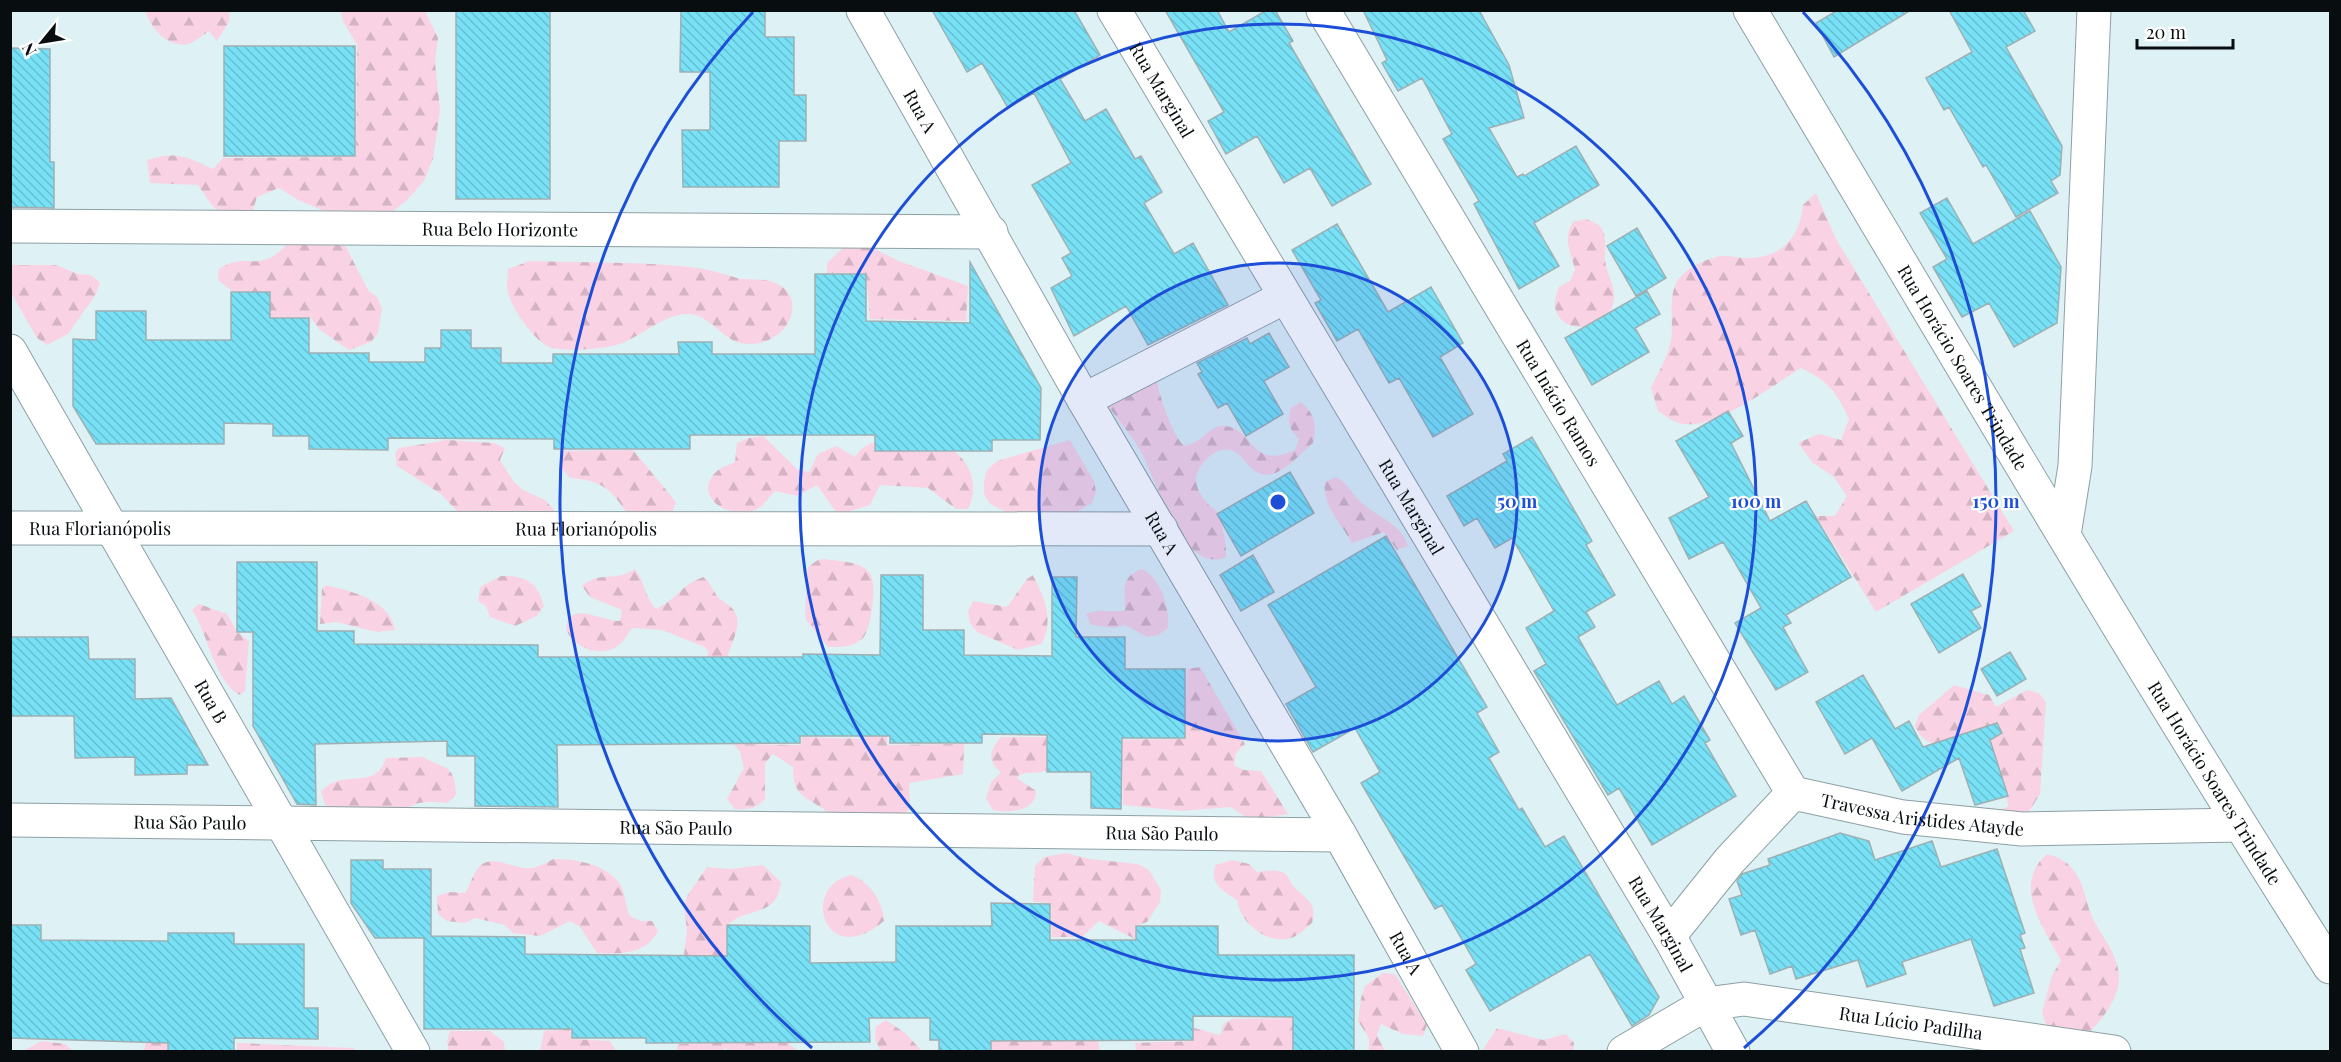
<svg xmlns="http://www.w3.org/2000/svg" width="2341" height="1062" viewBox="0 0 2341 1062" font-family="'Playfair Display',serif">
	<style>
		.forest { fill: url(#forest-firs) }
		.building { fill: url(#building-back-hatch); stroke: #9eb0b4; stroke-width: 1.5 }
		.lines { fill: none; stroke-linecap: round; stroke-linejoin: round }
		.street-casing { stroke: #8da0a3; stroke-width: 35 }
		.street { stroke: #fff; stroke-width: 33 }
		.ring { fill: none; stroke: #1d4ed8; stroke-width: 3 }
		.labels { text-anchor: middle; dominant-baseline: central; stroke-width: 4.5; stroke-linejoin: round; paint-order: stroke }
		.street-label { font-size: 18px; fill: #080e10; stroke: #fff }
		.centre { fill: #1d4ed8; stroke: #fff; stroke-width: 3 }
		.ring-label { font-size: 18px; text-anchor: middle; font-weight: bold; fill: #1d4ed8; stroke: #fff; stroke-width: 4.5; stroke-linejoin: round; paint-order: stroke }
	</style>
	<defs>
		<pattern id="forest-firs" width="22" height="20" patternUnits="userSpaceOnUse" patternTransform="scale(1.5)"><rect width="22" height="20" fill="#f9d3e4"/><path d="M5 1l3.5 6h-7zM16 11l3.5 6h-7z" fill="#d4b4c3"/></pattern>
		<pattern id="building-back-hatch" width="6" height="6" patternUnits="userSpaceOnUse" patternTransform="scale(1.5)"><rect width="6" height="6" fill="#78e1f5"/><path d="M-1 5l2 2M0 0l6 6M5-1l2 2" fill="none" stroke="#66c0d1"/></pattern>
	</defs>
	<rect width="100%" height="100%" fill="#def1f5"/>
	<path class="forest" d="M145,11H230L229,22L217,41L209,31C203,35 195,42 188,44C167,48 151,28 145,11Z
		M341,11H425L438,38L435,62L440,110L433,159L424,181L407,200L387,216L341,218L298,200L279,188L257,197L250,219H226L210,203L198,185L150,183L147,160C177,151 185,156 213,169L223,158L356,157L357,45L343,21Z
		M1816,193L1836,239L2014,531L1876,612L1816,516H1835L1847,496L1833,476L1813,463L1798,443L1819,434L1841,440L1849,419C1836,391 1828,381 1801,368C1773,385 1711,433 1679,423C1672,421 1664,415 1658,411L1651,387C1658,374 1666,360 1670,345C1676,323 1664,291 1683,274C1693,265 1707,259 1720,256C1727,255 1735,258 1743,258C1779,260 1800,239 1803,205Z
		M1585,219C1605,224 1606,234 1605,253C1603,268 1615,282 1614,298C1611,340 1537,336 1559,287L1570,281L1575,270C1571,251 1562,240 1573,222Z
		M296,238L333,239L346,247L368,290L377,297L382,309L378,333L371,342L349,350L320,330L310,317H270V292L232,291L218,280L219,269C240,256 246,264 265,260C276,257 286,244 296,238Z
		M867,245L899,261L968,286L966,321L870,319L866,273H827V263L844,247Z
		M530,261C585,263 643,261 698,268C713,270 728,276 742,279C755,280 765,278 778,284C811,303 783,351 740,343C723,339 710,316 690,314C666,312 641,337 619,344C605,349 560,353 547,346C533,338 511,308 508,292C506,285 508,276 508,269Z
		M11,265H56L78,274L90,275L100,282L96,294L68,334L47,345L37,338L11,293Z
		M1164,372L1157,382C1160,398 1173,436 1184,446C1202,444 1210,424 1225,426C1255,429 1250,471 1295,450L1299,439C1289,429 1287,422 1291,408L1301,402C1315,414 1317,425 1313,443C1298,455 1276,485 1255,471C1246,465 1242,454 1231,450C1223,448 1215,452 1210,456C1192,472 1192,485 1207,503C1209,506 1216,509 1217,512C1222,521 1227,546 1226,557C1182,577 1156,477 1140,450C1130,433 1116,418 1105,401Z
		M763,436L798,470L809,472L818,454L836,446L855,457L862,448L874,442V451L955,452C973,465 978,491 968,509H956L928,488L880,485L870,505L838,515L817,485L797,496L775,491C770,496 765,504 759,508C735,523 691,499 715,473C719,468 729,465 735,462L737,443L749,438Z
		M447,440L494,443L505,448L500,460L514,482L523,490L545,500L562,519L505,521L457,511L441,494L397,466L395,453L399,448Z
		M1070,440L1094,481L1096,492L1092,503L1072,515H1012L990,504L984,494V482L987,470L997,461Z
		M633,450L676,502L672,513H627C609,487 602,481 570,478L562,469V451Z
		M1336,477C1349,484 1352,495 1363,504C1379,518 1401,523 1408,546L1397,550L1384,532L1352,543C1341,523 1322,506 1325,482Z
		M825,559C839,562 858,560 869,572C878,581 871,630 863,638C853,648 840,647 828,647L806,620L805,610L808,567L818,560Z
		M635,569C645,582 645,598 656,609C676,600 683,583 704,577C711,584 712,589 717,596C722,602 731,605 735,612C744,628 726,649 726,666L701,665L709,653L705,647L662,630L632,628C627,636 621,646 612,649C594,656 573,645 566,630C568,598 601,622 620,621L622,610L590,597L582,586C601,570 613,583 635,569Z
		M1142,569C1161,578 1170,608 1168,628L1158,635L1147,637L1125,625L1114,628L1091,625L1086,614C1100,607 1111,614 1125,610C1125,591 1120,577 1142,569Z
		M1033,575C1044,597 1055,621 1041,644L1018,650L977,632L970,623L968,612L973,601L1007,607L1027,579Z
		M501,576C525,575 538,582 544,606L537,616L515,626L490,617L486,606L478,601L480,587Z
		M326,585C350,591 391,600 395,630L377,632L336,622L320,624L322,589Z
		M199,604L227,614L237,632L249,641L245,691L240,695C215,683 207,631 192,610Z
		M1200,667L1245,744L1236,753L1234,765L1244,770L1261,771L1288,814L1250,820L1231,807L1182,811L1123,805L1122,768H1101L1088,740L1185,739L1187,669Z
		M1954,685L1989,695L1996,707L2027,690L2039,693L2046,702L2040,794L2028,813L1997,811L2009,806L1985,736C1960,742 1927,756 1915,726L1919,715Z
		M865,700L887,701V745L964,744L963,774L909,783L910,808L902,817L836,822C819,796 792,806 793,767L773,754L765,763V799C756,809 749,810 735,809L727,799L744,768L740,752L734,744L801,745L802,737L865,739Z
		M1001,737H1046V770C1036,776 1024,769 1017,778L1036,791C1036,812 1008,813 993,810L986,799L991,782L1001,773C986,759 990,751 1001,737Z
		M423,757C445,770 455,763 456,795L447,803C420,801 416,801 394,817L334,812L325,804L321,792C343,766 375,793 386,758Z
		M1066,853L1090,859L1138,864L1149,870L1161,890L1160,902L1147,922L1135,926V939L1099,921L1082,937H1052L1051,903L1034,902L1033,900L1035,866L1044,857Z
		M2047,854C2058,856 2070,863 2076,874C2085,887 2086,903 2092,917C2102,937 2120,957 2119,980C2118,1001 2099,1024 2084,1037L2050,1035L2042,1013L2052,975L2061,961C2044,927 2011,886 2047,854Z
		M554,859C576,859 606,864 620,884C626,894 625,906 630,916L640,921H652L658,931C645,955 621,954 597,953L580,927L570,921L540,936L513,933L505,925L475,918L465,923L447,921L438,914L437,896L449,892L465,893C471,884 473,872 481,865C496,854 516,871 532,868C539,867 547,862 554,859Z
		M1232,860L1249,864L1257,872C1265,871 1274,869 1282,872C1289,874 1289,882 1294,887C1305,899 1318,902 1312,923C1305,929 1296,938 1287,939C1264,943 1240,921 1237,900C1224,891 1208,884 1216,865Z
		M763,865L781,882C777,919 746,906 726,926L725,1041L788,1043L798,1051L734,1052L724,1048V1051L676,1052L678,1044L707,1043L708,956L684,955L687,930L684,907L687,896L707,867L730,869Z
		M852,875C871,883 883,902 884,921C824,972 799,885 852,875Z
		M1383,973L1395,974L1427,1025L1423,1036L1403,1034L1381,1024L1377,1035L1385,1051H1369V1038L1358,1021L1361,998L1365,986Z
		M1036,986L1061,1039L1098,1041L1100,1052L992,1051L991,1041H1036Z
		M1293,1018V1051H1136L1135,1043L1193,1041L1194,1028L1220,1035L1224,1023L1232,1019Z
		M886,1020L905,1033L922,1051H887L879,1049L875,1038L876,1027Z
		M561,1027H570L571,1039L610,1041L616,1051L540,1052L544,1031L560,1030Z
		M1497,1028L1543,1040L1566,1034L1574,1043L1573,1051H1482Z
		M450,1031H490L504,1042L505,1051H449L447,1042Z
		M147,1034H167V1051L144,1052Z
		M42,1041L65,1044L73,1051H23Z
		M237,1043L353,1048L357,1051H237Z"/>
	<path class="building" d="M456,10H550V199H456Z
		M681,10H765V37H794V95H806V141H779V187H683L682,130H710V72H680Z
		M932,10H1074L1100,55L1060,79L1085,121L1106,109L1135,159L1141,156L1162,192L1144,203L1174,254L1193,243L1228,305L1148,345L1126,306L1074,336L1051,288L1072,276L1062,258L1071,253L1032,185L1071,163L1034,93L1008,108L982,63L967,72Z
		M1165,10H1217L1229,32L1267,10H1275L1293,41L1289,43L1371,184L1332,206L1310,168L1284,183L1257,136L1226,154L1208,121L1224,112Z
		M1363,10H1479L1509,65L1524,118L1489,128L1517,177L1523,174L1524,176L1576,146L1599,185L1534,223L1559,266L1519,289L1474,204L1479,201L1443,139L1452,134L1422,78L1398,91L1382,63L1387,60Z
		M1838,10H1911L1834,57L1816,23Z
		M1949,10H2023L2035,31L2006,47L2062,146L2060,175L2051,181L2058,193L2016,217L1986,165L1983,167L1949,107L1944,110L1926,78L1972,52Z
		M224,46H355V156H224Z
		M10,48L50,49V162H54V208L10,207Z
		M1947,198L1973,244L2030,211L2061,267L2057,323L2014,347L1989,303L1962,317L1933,267L1947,259L1920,213Z
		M1337,224L1388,312L1431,287L1463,343L1440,357L1473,414L1433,437L1399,378L1389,383L1358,329L1337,341L1315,303L1321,300L1292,250Z
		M1637,228L1666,278L1636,296L1607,246Z
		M970,262L1041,388L1040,440H992V451H875V435H690V449H554V439L388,438V450L309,449V436H273V424L224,423V444H96L73,406V339L96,340V311H146V340H231V292H270V318H309V353H369V362H425V348H441V330H471V348H501V363H553V354H679L678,342H712V354H815V274H866V321L970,323Z
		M1647,291L1660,314L1635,328L1649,352L1592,385L1565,338Z
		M1269,333L1289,367L1264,381L1283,414L1246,436L1227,403L1218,408L1198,374L1202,372L1197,363L1247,338L1250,344Z
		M1728,411L1743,436L1731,443L1770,521L1806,501L1851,577L1786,615L1791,623L1783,627L1808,672L1776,690L1735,623L1761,608L1723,542L1689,559L1669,518L1709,497L1676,441Z
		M1532,437L1592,541L1586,545L1615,595L1586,612L1595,627L1578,637L1617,705L1659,681L1672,704L1684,696L1710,740L1705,743L1736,796L1652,845L1619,788L1608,795L1534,671L1546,664L1526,628L1554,611L1512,538L1495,548L1477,518L1464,526L1447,496L1507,461L1503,454Z
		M1290,472L1314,513L1241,556L1217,514Z
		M1386,536L1487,707L1477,713L1499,752L1489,758L1519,810L1522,808L1545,847L1564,836L1659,997L1649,1015L1632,1026L1590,954L1490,1011L1466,970L1476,964L1442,905L1435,909L1361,783L1380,772L1355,728L1313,752L1286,704L1316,687L1268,605Z
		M1253,555L1274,592L1241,611L1220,575Z
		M237,562H317V631H354V644L538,645V657H803V654L880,655L881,575H923V630H964V655L1052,656V577H1077L1076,637H1125V669H1185V738H1122L1121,809L1091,808V772H1047V735L982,734V743H890V736H800V743L557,745L558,807L475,806V756H447V741L315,744L316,805L297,804L253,726V632H237Z
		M1963,574L1981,606L1971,611L1981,628L1939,653L1911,604Z
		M10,637H88L89,659H135V699L171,698L208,765H187V774L135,775V757L75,758L74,716H10Z
		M2010,652L2026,679L1997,696L1981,669Z
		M1863,675L1895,729L1909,721L1923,747L1997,723L2002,733L1990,740L2008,796L1975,805L1959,758L1902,791L1872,738L1845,754L1816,702Z
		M1840,833L1869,841L1875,860L1932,841L1941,867L1997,849L2025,933L2020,935L2025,948L2020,949L2034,993L1994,1006L1971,939L1902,962L1906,974L1867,987L1858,960L1796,979L1792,966L1770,974L1755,930L1741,935L1729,899L1742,895L1737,881L1742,874L1770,865L1768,859Z
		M351,860H383V869H431V936L525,937V954L727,956V925L810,926V963L896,962V926H992L991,903L1050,904V940H1136V926H1218V955H1354V1052H1293V1017L1193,1016V1040L991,1041V1052H939V1040H930V1018H869L870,1042L646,1043V1038H572V1029H424V938H375L351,903Z
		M10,925H41V940L168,941V933H234V944H304V1008H318V1039L234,1038V1052H168V1043L10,1038Z"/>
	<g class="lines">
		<defs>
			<g id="street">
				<path id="s1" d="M863,10L1084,400L1340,835L1462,1052"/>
				<path id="s2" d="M1114,10L1669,936L1733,1052"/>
				<path id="s3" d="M1323,10L1793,793"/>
				<path id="s4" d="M1750,10C1942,331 2130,653 2330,967"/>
				<path id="s5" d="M10,226L991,232"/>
				<path id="s6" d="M10,351L413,1052"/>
				<path d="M1084,400L1285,297"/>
				<path id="s7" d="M10,528L1161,529"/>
				<path d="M2064,535L2075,466L2094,10"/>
				<path id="s8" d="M10,820L1340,835"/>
				<path id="s9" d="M1669,936L1730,860L1793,793L1903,817L2022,829L2240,825"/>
				<path id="s10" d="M1624,1052L1706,1004L1744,999L2114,1052"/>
			</g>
		</defs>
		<use href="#street" class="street-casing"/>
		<use href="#street" class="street"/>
	</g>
	<circle cx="1278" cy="502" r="239" fill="#1d4ed8" fill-opacity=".12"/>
	<g class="ring">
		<circle cx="1278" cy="502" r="239"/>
		<circle cx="1278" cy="502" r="478"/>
		<path d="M812 1048A718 718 0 0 1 753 12M1803 12A718 718 0 0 1 1744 1048"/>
	</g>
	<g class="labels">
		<g class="street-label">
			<text stroke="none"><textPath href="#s2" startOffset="93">Rua Marginal</textPath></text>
			<text stroke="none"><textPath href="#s1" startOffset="116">Rua A</textPath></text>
			<text stroke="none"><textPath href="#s5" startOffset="490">Rua Belo Horizonte</textPath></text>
			<text stroke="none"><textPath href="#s4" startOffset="416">Rua Horácio Soares Trindade</textPath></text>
			<text stroke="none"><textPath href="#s3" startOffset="458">Rua Inácio Ramos</textPath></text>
			<text stroke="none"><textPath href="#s2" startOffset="579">Rua Marginal</textPath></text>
			<text stroke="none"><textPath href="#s7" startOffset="90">Rua Florianópolis</textPath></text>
			<text stroke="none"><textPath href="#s7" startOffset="576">Rua Florianópolis</textPath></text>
			<text stroke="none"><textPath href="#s1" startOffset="602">Rua A</textPath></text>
			<text stroke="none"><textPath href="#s6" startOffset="404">Rua B</textPath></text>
			<text stroke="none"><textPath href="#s4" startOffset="902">Rua Horácio Soares Trindade</textPath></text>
			<text stroke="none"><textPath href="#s9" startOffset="321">Travessa Aristides Atayde</textPath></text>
			<text stroke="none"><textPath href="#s8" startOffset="180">Rua São Paulo</textPath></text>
			<text stroke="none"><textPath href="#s8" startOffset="666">Rua São Paulo</textPath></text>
			<text stroke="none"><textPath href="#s8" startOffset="1152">Rua São Paulo</textPath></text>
			<text stroke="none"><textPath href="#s2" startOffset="1065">Rua Marginal</textPath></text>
			<text stroke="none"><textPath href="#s1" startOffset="1088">Rua A</textPath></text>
			<text stroke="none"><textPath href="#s10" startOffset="302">Rua Lúcio Padilha</textPath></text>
		</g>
	</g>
	<circle cx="1278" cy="502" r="9" class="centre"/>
	<g class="ring-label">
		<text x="1517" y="508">50 m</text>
		<text x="1756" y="508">100 m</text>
		<text x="1996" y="508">150 m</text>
	</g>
	<rect width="2341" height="1062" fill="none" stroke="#080e10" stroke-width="24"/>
	<g transform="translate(42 42) rotate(240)" stroke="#ffffff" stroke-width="4.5" paint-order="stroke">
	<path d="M0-4.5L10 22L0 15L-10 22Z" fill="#080e10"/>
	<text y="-9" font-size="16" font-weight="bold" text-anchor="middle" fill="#080e10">N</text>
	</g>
	<path d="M2137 39v9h96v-9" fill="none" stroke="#080e10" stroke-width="3"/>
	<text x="2146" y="39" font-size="18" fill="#080e10" stroke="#ffffff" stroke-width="4.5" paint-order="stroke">20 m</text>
</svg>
